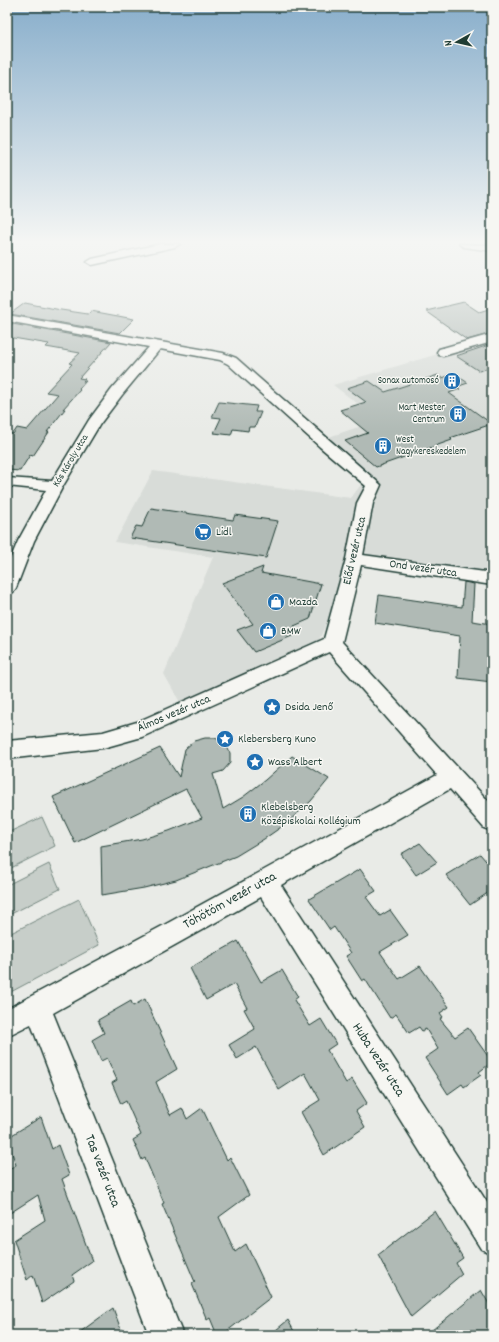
<svg xmlns="http://www.w3.org/2000/svg" width="499" height="1342" viewBox="0 0 499 1342" font-family="Dekko,sans-serif">
	<style>
		.built { fill: #d8dcd8 }
		.green { fill: #c7cec9; stroke: #73867e }
		.building { fill: #b0bab5; stroke: #1f3d34 }
		.lines { fill: none; stroke-linecap: round; stroke-linejoin: round }
		.minor-casing { stroke: #1f3d34; stroke-width: 3 }
		.major-casing { stroke: #1f3d34; stroke-width: 3 }
		.minor { fill: #f6f6f2; fill-rule: evenodd }
		.major { fill: #f6f6f2; fill-rule: evenodd }
		.labels { text-anchor: middle; dominant-baseline: central; stroke-width: 3; stroke-linejoin: round; paint-order: stroke }
		.far-poi-label { font-size: 10px; fill: #1f3d34; stroke: #f6f6f2; text-anchor: end }
		.far-street-label { font-size: 10px; fill: #1f3d34; stroke: #f6f6f2 }
		.poi-label { font-size: 12px; fill: #1f3d34; stroke: #f6f6f2; text-anchor: start }
		.street-label { font-size: 12px; fill: #1f3d34; stroke: #f6f6f2 }
		.near-street-label { font-size: 14px; fill: #1f3d34; stroke: #f6f6f2 }
	</style>
	<rect width="100%" height="100%" fill="#e9ebe7"/>
	<filter id="ink" filterUnits="userSpaceOnUse"><feTurbulence type="fractalNoise" baseFrequency=".025" numOctaves="2"/><feDisplacementMap in="SourceGraphic" scale="8" xChannelSelector="R" yChannelSelector="G"/><feConvolveMatrix kernelMatrix="1 2 1 2 8 2 1 2 1" color-interpolation-filters="sRGB"/></filter>
	<g filter="url(#ink)">
		<path class="built" d="M492,338V578L354,559L319,640L181,704L164,674L213,557L115,542L153,471L351,498L366,478L320,440L379,420L333,385Z"/>
		<path class="green" d="M42,817L55,846L7,870V833Z
			M49,864L60,889L7,916V885Z
			M79,899L99,945L7,994V935Z"/>
		<path class="building" d="M464,302L479,312L492,308V333L467,340L426,311Z
			M25,303L61,310L88,314L91,311L134,319L120,333L10,314Z
			M7,323L111,342L79,378L85,379L83,381H86L79,389L80,390L63,409H65L47,432H49L33,456L30,455L20,471L7,470V433L13,434L17,428L27,430L58,394L46,392L72,364L69,363L80,353L46,347L49,344L7,337Z
			M492,344V367L479,371L456,356Z
			M455,374L468,383L456,387L460,389L449,393L492,424L450,438L452,440L376,467L345,441L368,433L340,410L366,402L347,388L369,381L385,392L438,375L442,378Z
			M219,402L257,406L255,412H261L255,427H249L248,431L233,429L231,435L214,433L221,418L212,417Z
			M151,508L233,520L235,515L278,521L266,558L130,538L136,526L142,527Z
			M263,567L261,573L321,584L310,619L294,626L299,633L254,652L237,630L253,624L222,583Z
			M464,582L474,584L472,621L492,624V682L458,678L460,636L375,623L379,595L462,607Z
			M205,738H215L225,743L230,753V763L223,771L213,774L223,809L243,797L265,780L292,756L329,779L311,801L287,823L264,839L236,856L176,880L144,888L102,895L101,846L142,839L169,831L202,818L186,789L75,843L53,797L160,748L179,777L185,749L194,741Z
			M420,843L437,862L416,875L401,854Z
			M480,854L492,868V890L470,905L446,875Z
			M360,869L376,891L366,897L380,916L390,910L408,935L380,952L399,979L420,966L449,1007L440,1013L443,1017L440,1019L455,1037L468,1028L492,1062L479,1072L481,1075L464,1087L462,1084L448,1094L425,1058L438,1049L426,1029L422,1031L419,1027L409,1033L396,1014L390,1018L365,979L362,981L346,956L351,953L334,927L330,930L309,899Z
			M238,941L261,982L282,970L298,997L294,1000L310,1026L321,1019L336,1044L327,1050L346,1083L352,1079L367,1103L356,1111L365,1127L324,1155L301,1112L320,1100L305,1073L279,1090L256,1047L237,1059L229,1045L255,1029L244,1009L247,1008L234,984L206,1000L190,968Z
			M145,999L177,1069L156,1082L170,1115L182,1108L187,1119L202,1108L227,1160L230,1157L249,1195L219,1217L235,1252L246,1244L271,1297L222,1335H217L210,1318L207,1320L192,1284L195,1282L162,1204L164,1203L145,1158L142,1160L133,1140L141,1135L126,1101L121,1104L112,1083L117,1080L107,1058L101,1061L92,1040L104,1033L98,1020L131,1001L133,1006Z
			M41,1117L52,1149L58,1145L69,1175L62,1179L92,1261L72,1275L74,1281L42,1303L33,1275L27,1280L14,1240L45,1220L38,1195L7,1215V1170L16,1165L7,1138Z
			M435,1211L463,1258L456,1263L462,1274L411,1317L378,1255Z
			M481,1290L492,1309V1335H426Z
			M113,1308L123,1335H76Z
			M288,1320L296,1335H270Z"/>
		<g class="lines">
			<defs>
				<path id="minor" d="M160,244H180L175,247L92,265L87,262L92,259Z
					M7,315L223,353L236,358L381,485L373,503L363,555L492,573V585L361,565L342,642L492,805V831L484,828L450,789L281,885L492,1210V1254L481,1249L261,897L53,1013L183,1335H149L31,1024L7,1036V1009L166,924L437,775L329,652L142,737L103,748L7,759V741L103,732L137,722L324,639L346,559L357,503L366,486L320,447L228,364L220,360L160,349L122,395L100,424L63,486L34,541L16,588L13,592L7,594V567L18,541L46,490L7,486V478L52,481L89,420L112,389L149,347L7,321Z
					M492,334V342L443,356L439,355L437,352L439,349Z"/>
				<path id="major" d="M459,244L492,245V251L464,247Z"/>
			</defs>
			<use href="#minor" class="minor-casing"/>
			<use href="#major" class="major-casing"/>
			<use href="#minor" class="minor"/>
			<use href="#major" class="major"/>
		</g>
	</g>
	<linearGradient id="sky" x2="0" y2="1"><stop stop-color="#88aecb"/><stop offset="0.56" stop-color="#f5f6f4"/><stop offset="1" stop-color="#f5f6f4" stop-opacity="0"/></linearGradient>
	<rect width="499" height="432" fill="url(#sky)"/>
	<defs>
		<symbol id="building-disc" viewBox="-11 -11 22 22"><circle r="9.5" fill="#1f6fb2" stroke="#f6f6f2"/><path d="M-4-6H4V6H1V3H-1V6H-4ZM-2.5-4.3h1.7v1.8h-1.7ZM.8-4.3h1.7v1.8H.8ZM-2.5-1h1.7V.8h-1.7ZM.8-1h1.7V.8H.8Z" fill="#fff"/></symbol>
		<symbol id="supermarket-disc" viewBox="-11 -11 22 22"><circle r="9.5" fill="#1f6fb2" stroke="#f6f6f2"/><path d="M-6-5.5h2.5l.6 2H6L4.5 2H-2.5L-4.4-4H-6ZM-1.5 3.2a1.3 1.3 0 1 0 .1 0ZM3 3.2a1.3 1.3 0 1 0 .1 0Z" fill="#fff"/></symbol>
		<symbol id="shop-disc" viewBox="-11 -11 22 22"><circle r="9.5" fill="#1f6fb2" stroke="#f6f6f2"/><path d="M-5-2.5h2.3a2.7 3.5 0 0 1 5.4 0H5L5.5 6h-11ZM-1.5-2.5h3a1.5 2.3 0 0 0-3 0Z" fill="#fff"/></symbol>
		<symbol id="sight-disc" viewBox="-11 -11 22 22"><circle r="9.5" fill="#1f6fb2" stroke="#f6f6f2"/><path d="M0-6L1.8-2.2L6-1.7L2.9 1.2L3.7 5.4L0 3.3L-3.7 5.4L-2.9 1.2L-6-1.7L-1.8-2.2Z" fill="#fff"/></symbol>
	</defs>
	<g fill-rule="evenodd">
		<use href="#building-disc" x="442" y="371" width="20" height="20"/>
		<use href="#building-disc" x="448" y="404" width="20" height="20"/>
		<use href="#building-disc" x="373" y="436" width="20" height="20"/>
		<use href="#supermarket-disc" x="193" y="522" width="20" height="20"/>
		<use href="#shop-disc" x="266" y="592" width="20" height="20"/>
		<use href="#shop-disc" x="258" y="621" width="20" height="20"/>
		<use href="#sight-disc" x="262" y="697" width="20" height="20"/>
		<use href="#sight-disc" x="215" y="729" width="20" height="20"/>
		<use href="#sight-disc" x="245" y="752" width="20" height="20"/>
		<use href="#building-disc" x="238" y="804" width="20" height="20"/>
	</g>
	<g class="labels">
		<g class="far-poi-label">
			<text x="439" y="381">Sonax automosó</text>
			<text x="445" y="408">Mart Mester<tspan x="445" dy="12">Centrum</tspan></text>
			<text x="396" y="440" text-anchor="start">West<tspan x="396" dy="12">Nagykereskedelem</tspan></text>
		</g>
		<g class="far-street-label">
			<text transform="translate(71 461) rotate(-59)">Kós Károly utca</text>
		</g>
		<g class="poi-label">
			<text x="216" y="532">Lidl</text>
			<text x="289" y="602">Mazda</text>
			<text x="281" y="631">BMW</text>
			<text x="285" y="707">Dsida Jenő</text>
			<text x="238" y="739">Klebersberg Kuno</text>
			<text x="268" y="762">Wass Albert</text>
			<text x="261" y="807">Klebelsberg<tspan x="261" dy="14">Középiskolai Kollégium</tspan></text>
		</g>
		<g class="street-label">
			<text transform="translate(355 551) rotate(-77)">Előd vezér utca</text>
			<text transform="translate(423 569) rotate(8)">Ond vezér utca</text>
			<text transform="translate(174 714) rotate(-23)">Álmos vezér utca</text>
		</g>
		<g class="near-street-label">
			<text transform="translate(230 901) rotate(-29)">Töhötöm vezér utca</text>
			<text transform="translate(378 1060) rotate(57)">Huba vezér utca</text>
			<text transform="translate(102 1171) rotate(69)">Tas vezér utca</text>
		</g>
	</g>
	<rect width="499" height="1342" fill="none" stroke="#f6f6f2" stroke-width="24"/>
	<rect x="12" y="12" width="475" height="1318" fill="none" stroke="#1f3d34" stroke-width="1.5" filter="url(#ink)"/>
	<g transform="translate(457 42) rotate(262)" stroke="#f6f6f2" stroke-width="3" paint-order="stroke">
	<path d="M0-3L7 15L0 10L-7 15Z" fill="#1f3d34"/>
	<text y="-6" font-size="11" font-weight="bold" text-anchor="middle" fill="#1f3d34">N</text>
	</g>
</svg>
